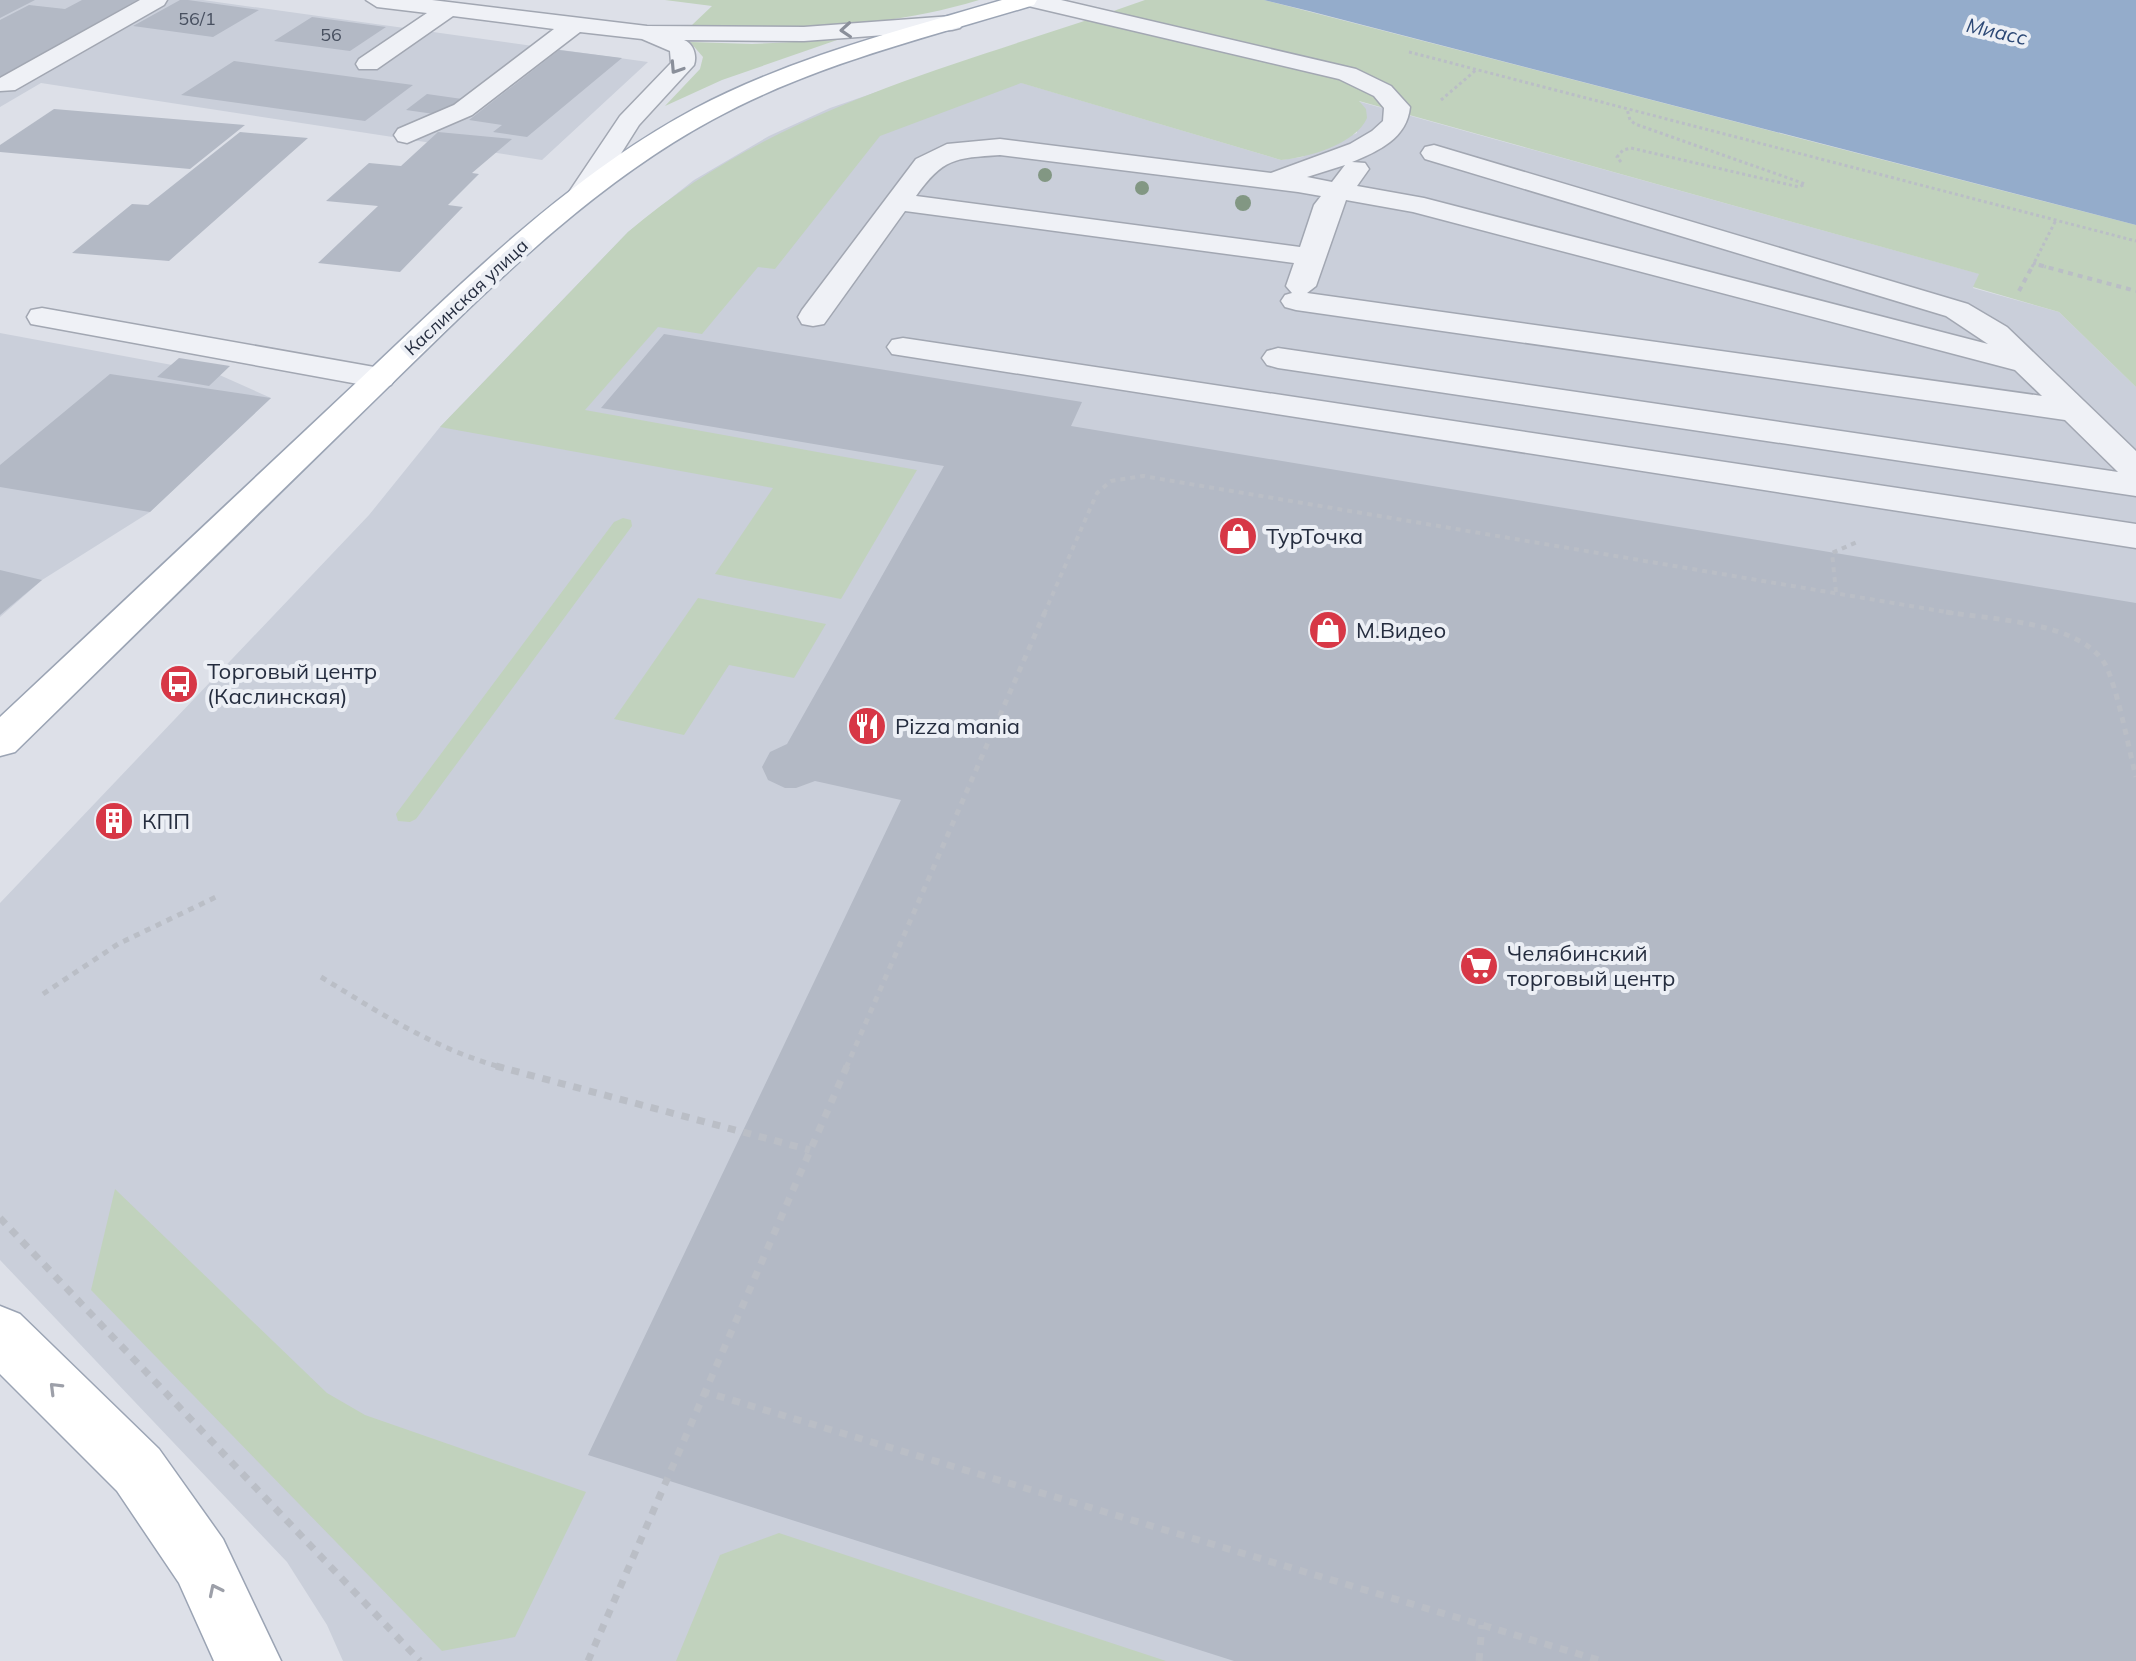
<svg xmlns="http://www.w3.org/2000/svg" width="2136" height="1661" viewBox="0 0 2136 1661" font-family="Mulish,sans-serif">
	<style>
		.built { fill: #cacfda }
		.green { fill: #c1d2bd }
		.water { fill: #94accb }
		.building { fill: #b3b9c5 }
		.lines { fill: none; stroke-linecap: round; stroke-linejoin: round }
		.minor-casing { stroke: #a2a7b2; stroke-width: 3 }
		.major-casing { stroke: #9ba4b4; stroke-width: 3 }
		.path-far3 { stroke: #babec6; stroke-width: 3; stroke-dasharray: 3 3; stroke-linecap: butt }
		.path-far2 { stroke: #babec6; stroke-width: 4; stroke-dasharray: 5 5; stroke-linecap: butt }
		.path-far1 { stroke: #babec6; stroke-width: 5; stroke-dasharray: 6 6; stroke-linecap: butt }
		.path { stroke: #babec6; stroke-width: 7; stroke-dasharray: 8 8; stroke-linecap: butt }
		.minor { fill: #eff1f6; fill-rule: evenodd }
		.major { fill: #fff; fill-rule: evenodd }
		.tree { fill: #829783 }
		.oneway { stroke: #8a8f9a }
		.oneway2 { stroke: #9da0a9 }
		.labels { text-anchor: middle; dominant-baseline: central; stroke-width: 8; stroke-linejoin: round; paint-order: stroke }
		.number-label { font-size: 18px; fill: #485060 }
		.far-street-label { font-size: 18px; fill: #252d3f; stroke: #eceff5 }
		.far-water-label { font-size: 20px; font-style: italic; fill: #2d4976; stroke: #eceff5 }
		.poi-label { font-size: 22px; fill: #252d3f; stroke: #eceff5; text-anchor: start }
	</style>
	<rect width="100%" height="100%" fill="#dde0e8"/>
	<path class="built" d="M0,0H203L648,62L542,160L41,83L0,107Z
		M958,64L1281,160L1302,157L1357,133V101L1980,274L1973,288L2059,312L2136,387V1661H343L327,1625L287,1562L0,1260V903L369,515L440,427L628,232L694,180L769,136L830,108Z
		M0,333L215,373L271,398L150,512L42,580L0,617Z"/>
	<path class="green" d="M665,0H979C886,28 787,32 692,25L712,6Z
		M1145,0H1264L2136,225V387L2059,312L1973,287L1979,274L1359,101L1366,109L1367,118C1356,144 1307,158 1281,160L1021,83L880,136L775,269L758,267L702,334L658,327L585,410L917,470L841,599L715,574L773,488L440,427L628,232C777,104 964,65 1145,0Z
		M837,40L722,80L665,106L700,69L703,57L690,42L752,44Z
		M623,518L631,520L632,526L416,819L410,822L398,821L396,814L614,522Z
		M698,598L826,624L794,678L729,665L684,735L614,719Z
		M115,1189L327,1393L365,1415L586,1492L515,1637L442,1651L91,1290Z
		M779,1533L1166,1661H676L720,1555Z"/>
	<path class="water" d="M1264,0H2136V225L1309,11Z"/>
	<path class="building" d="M0,0H35L0,18Z
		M82,0H137L0,78V20L29,5L65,9Z
		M180,0H188L259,10L213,37L133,26Z
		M312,17L386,27L350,51L274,41Z
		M559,50L622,58L527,137L493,132L502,125L469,120Z
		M234,61L413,85L365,121L181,95Z
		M427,94L462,99L441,115L406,110Z
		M54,109L245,125L190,169L0,152V145Z
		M240,132L308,138L169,261L72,253L132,204L148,205Z
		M438,132L512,139L472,173L479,174L448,205L463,207L400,272L318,263L378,206L326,201L369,163L401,166Z
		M664,334L1082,402L1071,426L2136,603V1661H1234L588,1455L901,800L815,781L796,788H785L768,780L762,767L770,752L787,744L944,466L601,408Z
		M179,358L230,366L209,386L157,377Z
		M110,374L271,398L150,512L0,487V465Z
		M0,570L42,580L0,615Z
		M107,813L131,818L121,829L97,824Z"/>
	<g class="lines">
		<defs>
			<path id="minor" d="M140,0H167L164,5L15,90L0,91V78Z
				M366,0H432L647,26L804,27L952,16L960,18L964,23L960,28L952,30L804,41L684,40C694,44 697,56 694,65L639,125L593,198L583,200L573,198L569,192L620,116L671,63L670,51L642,39L580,32L472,115L407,143L398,141L394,135L398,129L454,105L554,29L453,16L377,69H359L356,64L359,59L427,13L377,7Z
				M1021,0H1061L1356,69L1391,86L1410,107C1407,138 1379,151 1352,162L1365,163L1369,169L1357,186L1424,198L1988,344L1946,316L1425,159L1421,153L1425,147L1434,145L1968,304L2007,327L2136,451V496L1278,368L1267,365L1262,358L1267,351L1278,348L2118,472L2065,420L1296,310L1285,307L1281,301L1285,295L1292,293L1286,286L1294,263L905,211L824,324L813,326L802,324L798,317L802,310L916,159L947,144L1000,139L1271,173L1350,144L1372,131L1383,121L1384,108L1374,96L1339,79L1024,5ZM1000,155L1298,192L1321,196L1314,205L1300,247L916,196C943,158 955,158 1000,155ZM1345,165L1332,182L1307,177ZM1346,200L1413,212L2015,370L2042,396L1307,293L1316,286Z
				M42,308L380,368L391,371L396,378L391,385L380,388L31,324L27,317L31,310Z
				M903,338L2136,524V548L892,354L887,347L892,340Z"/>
			<path id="major" d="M1002,0H1037L1034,5C925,38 812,65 712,120C585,189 483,295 380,395C258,513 137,633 15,752L0,756V717C120,605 239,493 358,381C463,282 566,178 694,109C790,58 898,31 1002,0Z
				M0,1306L20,1314L159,1449L223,1539L281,1661H214L179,1583L117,1491L0,1374Z"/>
		</defs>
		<use href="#minor" class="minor-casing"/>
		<use href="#major" class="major-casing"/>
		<path class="path-far3" d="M1409,52L2136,241
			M1441,100L1476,70
			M1621,162L1617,157L1623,150L1631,148L1799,187L1805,184L1635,124L1630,120L1627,109
			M2033,263L2046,267
			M2032,267L2056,220"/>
		<path class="path-far2" d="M2039,265L2136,291
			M2019,291L2033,265
			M1836,592L1832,553L1857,542
			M1044,614L1097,493L1111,481L1143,476L1958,614"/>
		<path class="path-far1" d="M1946,612C1992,620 2079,621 2105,664C2117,686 2129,750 2136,777
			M321,977C380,1013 436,1050 504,1068
			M43,994L118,944L216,897
			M846,1068L1045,612"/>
		<path class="path" d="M496,1066L810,1150
			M847,1066L705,1392L1602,1661
			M0,1218L420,1661
			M588,1661L705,1392
			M1479,1661L1482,1625"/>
		<use href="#minor" class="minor"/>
		<use href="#major" class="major"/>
	</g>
	<g class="tree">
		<circle cx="1045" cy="175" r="7"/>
		<circle cx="1142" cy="188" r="7"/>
		<circle cx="1243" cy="203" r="8"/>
	</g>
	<defs><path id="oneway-chevron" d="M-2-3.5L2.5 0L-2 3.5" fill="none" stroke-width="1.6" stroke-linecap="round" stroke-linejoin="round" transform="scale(2)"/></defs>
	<g class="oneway">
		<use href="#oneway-chevron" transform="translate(846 30) rotate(176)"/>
		<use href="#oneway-chevron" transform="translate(676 68) rotate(123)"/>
	</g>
	<g class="oneway2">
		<use href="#oneway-chevron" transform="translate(55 1388) rotate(-135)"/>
		<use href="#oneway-chevron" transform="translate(215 1590) rotate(-116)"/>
	</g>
	<defs>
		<symbol id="shop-disc" viewBox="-11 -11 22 22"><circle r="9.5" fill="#d73746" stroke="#eceff5"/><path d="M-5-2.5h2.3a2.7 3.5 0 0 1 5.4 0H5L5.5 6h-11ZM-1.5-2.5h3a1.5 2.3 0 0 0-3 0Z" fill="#fff"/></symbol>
		<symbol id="bus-disc" viewBox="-11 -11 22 22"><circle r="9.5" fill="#d73746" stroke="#eceff5"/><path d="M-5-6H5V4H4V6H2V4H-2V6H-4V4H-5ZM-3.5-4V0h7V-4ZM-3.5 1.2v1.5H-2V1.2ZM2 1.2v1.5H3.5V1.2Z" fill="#fff"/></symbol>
		<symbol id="restaurant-disc" viewBox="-11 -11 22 22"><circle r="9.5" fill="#d73746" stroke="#eceff5"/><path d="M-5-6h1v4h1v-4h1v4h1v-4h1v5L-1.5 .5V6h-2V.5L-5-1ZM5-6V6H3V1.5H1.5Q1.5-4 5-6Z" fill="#fff"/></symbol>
		<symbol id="building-disc" viewBox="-11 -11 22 22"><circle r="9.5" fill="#d73746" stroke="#eceff5"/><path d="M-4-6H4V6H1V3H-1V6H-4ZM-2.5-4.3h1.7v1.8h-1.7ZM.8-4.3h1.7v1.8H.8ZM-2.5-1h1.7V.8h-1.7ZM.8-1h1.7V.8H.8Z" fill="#fff"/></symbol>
		<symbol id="supermarket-disc" viewBox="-11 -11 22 22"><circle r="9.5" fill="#d73746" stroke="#eceff5"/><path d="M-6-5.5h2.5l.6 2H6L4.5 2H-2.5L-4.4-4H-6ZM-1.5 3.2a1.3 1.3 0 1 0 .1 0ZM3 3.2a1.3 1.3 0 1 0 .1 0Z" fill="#fff"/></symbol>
	</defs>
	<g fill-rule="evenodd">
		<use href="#shop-disc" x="1216" y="514" width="44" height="44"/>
		<use href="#shop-disc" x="1306" y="608" width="44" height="44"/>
		<use href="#bus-disc" x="157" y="662" width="44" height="44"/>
		<use href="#restaurant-disc" x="845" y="704" width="44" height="44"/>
		<use href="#building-disc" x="92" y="799" width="44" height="44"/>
		<use href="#supermarket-disc" x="1457" y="944" width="44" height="44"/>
	</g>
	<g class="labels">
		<g class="number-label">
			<text x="197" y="18">56/1</text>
			<text x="331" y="34">56</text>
		</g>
		<g class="far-street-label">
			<text transform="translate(466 297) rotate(-43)">Каслинская улица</text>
		</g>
		<g class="far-water-label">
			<text transform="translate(1997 31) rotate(13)">Миасс</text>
		</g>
		<g class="poi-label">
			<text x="1266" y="536">ТурТочка</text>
			<text x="1356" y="630">М.Видео</text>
			<text x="207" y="671">Торговый центр<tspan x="207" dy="25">(Каслинская)</tspan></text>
			<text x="895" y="726">Pizza mania</text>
			<text x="142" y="821">КПП</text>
			<text x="1507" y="953">Челябинский<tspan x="1507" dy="25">торговый центр</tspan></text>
		</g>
	</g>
</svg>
